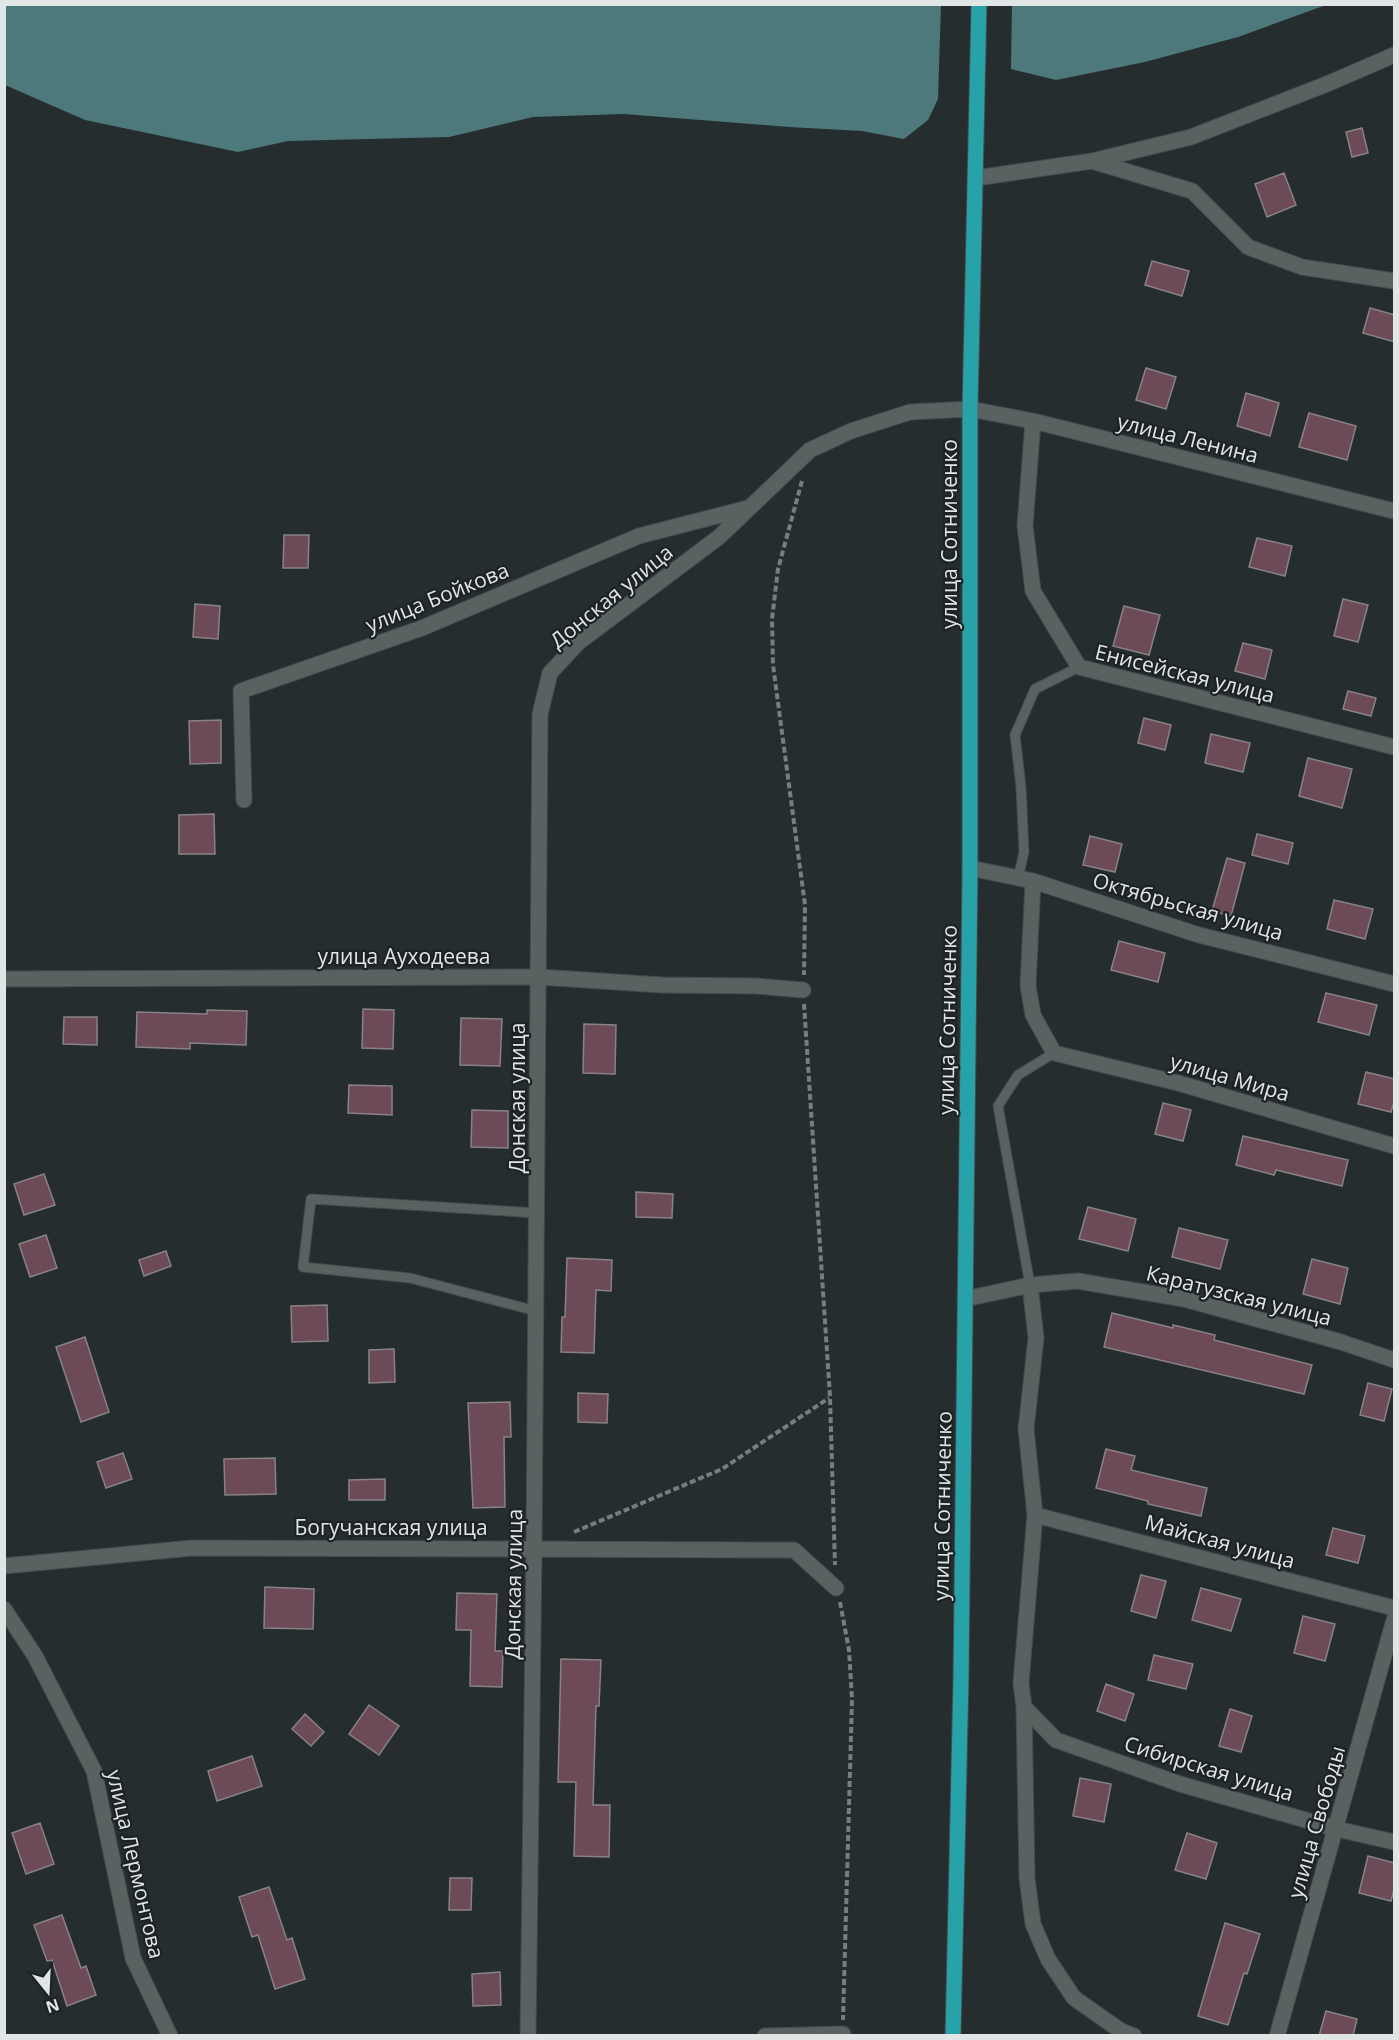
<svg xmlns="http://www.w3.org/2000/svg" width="1399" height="2040" viewBox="0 0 1399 2040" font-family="'Open Sans',sans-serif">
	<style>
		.water { fill: #4d797c }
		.building { fill: #6c4a57; stroke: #898285; stroke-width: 1.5 }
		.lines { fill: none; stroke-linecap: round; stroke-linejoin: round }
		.lane-casing { stroke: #454b4c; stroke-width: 11 }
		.street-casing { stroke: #454b4c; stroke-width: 17 }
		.primary-casing { stroke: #454b4c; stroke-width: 17 }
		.path { stroke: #787e7f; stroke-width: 4; stroke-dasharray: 6 3; stroke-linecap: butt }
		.lane { stroke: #596161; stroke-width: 9 }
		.street { stroke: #596161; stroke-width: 15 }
		.primary { stroke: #26a2a8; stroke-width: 15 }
		.labels { text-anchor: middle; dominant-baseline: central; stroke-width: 4.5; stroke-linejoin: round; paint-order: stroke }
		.street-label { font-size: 21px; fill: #e0e5e5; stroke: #1d2324 }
	</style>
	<rect width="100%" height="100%" fill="#262d2e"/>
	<path class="water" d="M5,4L941,5L938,99L928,120L904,139L862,131L789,127L624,114L533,117L449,137L288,141L238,152L85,120L5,85Z
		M1012,5V4L1326,5L1238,37L1145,62L1056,80L1011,69Z"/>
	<path class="building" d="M1362,128L1368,153L1352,157L1346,132Z
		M1284,173L1296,205L1267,217L1255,184Z
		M1152,261L1189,271L1182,296L1145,285Z
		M1370,308L1395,315V342L1363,333Z
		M1146,368L1176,377L1166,409L1136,400Z
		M1246,393L1279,403L1270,436L1237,426Z
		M1309,413L1356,426L1347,460L1299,447Z
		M284,535H309L308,568H283Z
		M1257,538L1292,546L1285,576L1249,567Z
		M1343,599L1368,605L1358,642L1334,636Z
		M195,604L220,606L218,639L193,637Z
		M1124,606L1160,615L1149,655L1113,646Z
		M1243,643L1272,650L1265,679L1235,671Z
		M1348,691L1376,698L1371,716L1343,709Z
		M1144,718L1171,725L1165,750L1138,743Z
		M221,720V763L190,764L189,721Z
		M1211,734L1250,743L1243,772L1205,763Z
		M1308,758L1352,769L1342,808L1299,796Z
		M214,814L215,854H179V815Z
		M1257,834L1293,843L1288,864L1252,855Z
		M1090,836L1122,844L1115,872L1083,865Z
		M1227,858L1245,863L1231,916L1212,911Z
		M1334,900L1373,909L1365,939L1327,929Z
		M1119,941L1165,953L1158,982L1111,970Z
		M1326,993L1377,1005L1369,1035L1318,1022Z
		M363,1009L394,1010L393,1049L362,1048Z
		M207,1010L247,1011L246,1045L190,1043V1049L136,1047L137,1012L207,1014Z
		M64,1017H97V1045L63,1044Z
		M461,1018L502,1019L500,1066L460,1065Z
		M584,1024L616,1025L615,1074L583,1073Z
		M1366,1072L1395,1079V1099L1391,1112L1358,1104Z
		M349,1085L392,1086V1115L348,1113Z
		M1163,1103L1191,1110L1183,1141L1155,1134Z
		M472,1110L508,1111V1148L471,1147Z
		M1243,1136L1348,1160L1342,1186L1276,1170L1274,1175L1236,1165Z
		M44,1174L55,1205L24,1215L14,1184Z
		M636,1192L673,1194L672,1218L636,1217Z
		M1088,1207L1136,1219L1128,1251L1079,1239Z
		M1179,1228L1228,1240L1220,1269L1172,1257Z
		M46,1235L57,1268L30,1277L19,1244Z
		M166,1251L171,1266L144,1276L139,1260Z
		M567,1258L612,1260L611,1291L596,1290L594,1353L561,1352L562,1317H565Z
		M1312,1259L1348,1268L1340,1304L1303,1294Z
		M327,1305L328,1341L292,1342L291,1306Z
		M1112,1313L1173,1328V1325L1215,1335L1214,1340L1312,1365L1304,1394L1104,1347Z
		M85,1337L109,1412L81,1422L56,1347Z
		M394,1349L395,1382L369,1383V1350Z
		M1368,1383L1392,1389L1384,1421L1360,1415Z
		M578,1393L608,1394L607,1423L578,1422Z
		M510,1402L511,1437H504L505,1507L473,1508L468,1403Z
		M1106,1449L1135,1456L1131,1470L1207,1488L1201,1516L1148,1504V1501L1096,1488Z
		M123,1453L132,1479L106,1488L97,1462Z
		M275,1458L276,1494L225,1495L224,1459Z
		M385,1479V1500H349V1480Z
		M1333,1528L1365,1536L1358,1563L1326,1555Z
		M1141,1575L1166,1581L1156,1618L1131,1611Z
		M265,1587L314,1589L313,1629L264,1628Z
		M1201,1588L1241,1599L1231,1631L1192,1620Z
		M457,1593L497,1594L495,1651H503L502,1687L470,1686L471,1630H456Z
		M1303,1616L1335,1624L1325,1661L1294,1653Z
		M1154,1655L1193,1664L1186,1689L1148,1680Z
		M561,1659L601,1660L599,1706H596L593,1805H610L609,1857L574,1856L576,1782H558Z
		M1106,1684L1134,1694L1125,1721L1097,1711Z
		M369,1705L399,1726L379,1755L349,1734Z
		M1230,1709L1252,1716L1241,1752L1219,1746Z
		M305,1714L324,1732L311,1746L292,1729Z
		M252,1756L262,1786L217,1801L208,1771Z
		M1080,1778L1111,1784L1104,1822L1073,1816Z
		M40,1823L54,1864L26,1874L12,1833Z
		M1187,1833L1217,1843L1206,1879L1175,1870Z
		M1368,1856L1395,1863V1885L1391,1901L1359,1893Z
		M450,1878H472L471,1910H449Z
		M269,1887L287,1940L292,1938L305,1979L275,1989L258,1935L252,1937L239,1897Z
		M62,1915L81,1968L86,1966L96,1995L67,2006L52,1960L47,1961L34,1925Z
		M1225,1923L1260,1934L1247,1974L1244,1973L1228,2025L1198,2016Z
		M500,1972L501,2005L473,2006L472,1974Z
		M1326,2011L1357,2019L1353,2036H1319Z"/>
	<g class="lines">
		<defs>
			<path id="lane" d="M1018,878L1024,852L1021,787L1015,735L1035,689L1079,667
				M1030,1285L998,1106L1018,1075L1054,1053
				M536,1311L410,1278L303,1267L311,1199L537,1213"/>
			<path id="street" d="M1092,161L1192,191L1248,247L1302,267L1394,281
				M976,178L1092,161L1191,137L1327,84L1394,55
				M1033,421L1025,526L1033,591L1079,667L1394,747
				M244,800L241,691L422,628L639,536L748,508
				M970,868L1033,881L1199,935L1394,984
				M1033,881L1028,986L1033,1015L1054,1053L1178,1083L1394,1146
				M4,979L539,977L662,985L756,986L803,990
				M1030,1285L1036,1338L1026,1429L1035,1515L1021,1683L1024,1707L1027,1878L1033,1924L1048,1959L1074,1998L1121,2031L1134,2036
				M965,1299L1030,1285L1078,1281L1184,1299L1341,1342L1394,1360
				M1035,1515L1394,1608
				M4,1566L192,1548L794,1550L836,1588
				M4,1609L35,1656L94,1771L133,1958L170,2036
				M1024,1707L1056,1740L1180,1784L1337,1829L1394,1842
				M528,2036L534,1549L540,714L550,673L579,642L719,537L810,450L851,431L910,412L970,409L1033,421L1394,511
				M765,2036L843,2034
				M1277,2036L1394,1620"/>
			<path id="primary" d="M953,2036L961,1677L970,868V409L979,4"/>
		</defs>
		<use href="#lane" class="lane-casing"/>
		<use href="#street" class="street-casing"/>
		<use href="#primary" class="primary-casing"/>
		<path class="path" d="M802,481L778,569L772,619L773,665L805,905L804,975
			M804,1004L830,1397L835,1565
			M574,1532L722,1469L829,1398
			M840,1602L849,1650L852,1699L843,2020"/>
		<use href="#lane" class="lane"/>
		<use href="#street" class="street"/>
		<use href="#primary" class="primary"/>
	</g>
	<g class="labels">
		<g class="street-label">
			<text transform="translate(1188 438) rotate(14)">улица Ленина</text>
			<text transform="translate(949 534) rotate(-90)">улица Сотниченко</text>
			<text transform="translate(611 596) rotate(-39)">Донская улица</text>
			<text transform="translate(437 597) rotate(-22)">улица Бойкова</text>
			<text transform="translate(1185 673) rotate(14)">Енисейская улица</text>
			<text transform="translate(1188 906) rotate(16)">Октябрьская улица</text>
			<text x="404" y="956">улица Ауходеева</text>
			<text transform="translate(947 1020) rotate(-89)">улица Сотниченко</text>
			<text transform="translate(1230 1077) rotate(16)">улица Мира</text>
			<text transform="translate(517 1098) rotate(-90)">Донская улица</text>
			<text transform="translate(1239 1295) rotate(14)">Каратузская улица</text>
			<text transform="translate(942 1506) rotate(-89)">улица Сотниченко</text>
			<text x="391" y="1527">Богучанская улица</text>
			<text transform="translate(1220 1541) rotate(15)">Майская улица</text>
			<text transform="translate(513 1584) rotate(-89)">Донская улица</text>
			<text transform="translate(1209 1768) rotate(17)">Сибирская улица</text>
			<text transform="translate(1316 1822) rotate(-74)">улица Свободы</text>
			<text transform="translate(136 1864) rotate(77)">улица Лермонтова</text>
		</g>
	</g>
	<rect width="1399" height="2040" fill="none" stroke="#e0e5e5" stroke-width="12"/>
	<g transform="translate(48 1992) rotate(162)" stroke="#1d2324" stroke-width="4.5" paint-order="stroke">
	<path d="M0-4.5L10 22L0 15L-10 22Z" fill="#e0e5e5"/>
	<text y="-9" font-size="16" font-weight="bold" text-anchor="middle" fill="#e0e5e5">N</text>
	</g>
</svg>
